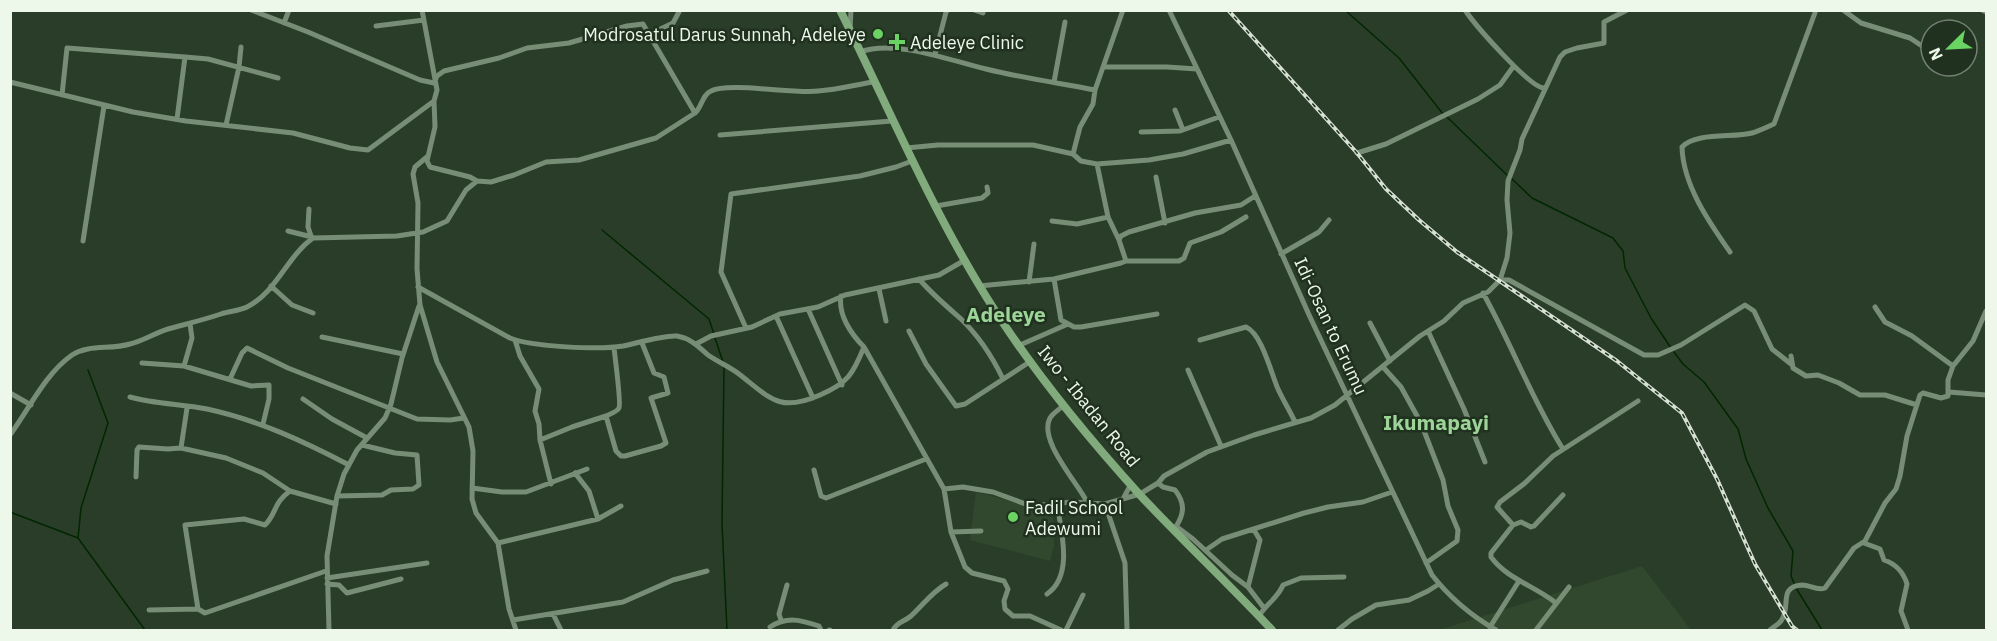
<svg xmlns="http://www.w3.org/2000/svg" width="1997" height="641" viewBox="0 0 1997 641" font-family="'IBM Plex Sans',sans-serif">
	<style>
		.built { fill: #31482e }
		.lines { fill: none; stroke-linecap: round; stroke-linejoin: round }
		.stream { stroke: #002700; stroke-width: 1.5 }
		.street { stroke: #788d76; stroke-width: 5 }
		.primary { stroke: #81aa7d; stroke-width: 8 }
		.rail-casing { stroke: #d6e1d4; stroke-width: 4 }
		.rail { stroke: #20321f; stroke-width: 1.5; stroke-dasharray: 4.5; stroke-linecap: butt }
		.poi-dot { fill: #6bd363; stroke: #20321f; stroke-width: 2 }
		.labels { text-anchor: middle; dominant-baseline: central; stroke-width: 5; stroke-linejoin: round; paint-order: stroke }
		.poi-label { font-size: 18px; fill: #edf8eb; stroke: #20321f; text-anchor: start }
		.street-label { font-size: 18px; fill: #edf8eb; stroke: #20321f }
		.quarter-label { font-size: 21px; font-weight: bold; fill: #9dd498; stroke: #20321f }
	</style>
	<rect width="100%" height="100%" fill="#2a3d29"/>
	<path class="built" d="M976,492L1031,506L1053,508L1054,546L1050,561L970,540Z
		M1642,566L1691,630H1439Z"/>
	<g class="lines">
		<path class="stream" d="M1345,10L1399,58L1443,114
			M1447,117L1508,176
			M1512,179L1532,198L1613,238L1623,251L1625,268L1651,318L1671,348
			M602,230L709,319L714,334
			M715,338L723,362
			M1674,352L1683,364L1704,382L1738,429L1746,459L1768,508L1793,551L1791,576L1794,583
			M724,367L722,524L727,630
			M10,512L78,538L145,630
			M78,538L81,508L108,423L88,370
			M1796,588L1822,630"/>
		<path class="street" d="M251,10L308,32L420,80L434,83L437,76L444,71L499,58L527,48L569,43L627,26L643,24L695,113
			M974,10L983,13
			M1169,10L1231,140L1310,317L1432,575C1450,598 1470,615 1496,630
			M1465,10C1475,25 1530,88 1544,88
			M1843,10L1861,23L1910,38L1931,52
			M1982,10L1986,12
			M284,23L289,10
			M376,26L424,20
			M850,30L851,10
			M650,34L673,23L680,10
			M860,52C896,39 951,61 986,69C1022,78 1059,83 1095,90
			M935,55L946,12L948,10
			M1105,67H1167L1197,69
			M10,82L133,112L186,121L293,133L350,148L368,150L434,101L437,90L422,10
			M1054,82L1065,22
			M62,95L67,48L185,57
			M434,101L435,127L427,161L430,167L470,177L477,181L491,182L514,175L546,162L579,160L656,138L695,113C702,107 702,95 711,91C729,82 794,94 818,91C836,90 855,85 873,82
			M1175,110L1183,130
			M177,119L185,57L208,59L278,78
			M226,125L239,67L241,47
			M1141,132L1180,131L1219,117
			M720,135L892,121
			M906,148L938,145H1033L1073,154L1081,161L1097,164L1149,160L1183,154L1231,140
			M1357,153L1386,144L1478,99L1500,85L1513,67
			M1073,154L1080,127L1093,104L1095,90L1123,10
			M428,156L415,167L413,174L418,203L417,269L420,305L437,362L469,427L473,451L472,499L476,513L498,543L509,609L516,630
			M1097,164L1108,217L1119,240
			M1156,177L1165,223
			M936,206L982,198L988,193L987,187
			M309,209L308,227L311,236
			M1052,221L1077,224L1108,217
			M288,231L312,237
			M83,241L104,106
			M1730,252C1709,222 1683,185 1682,147C1695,132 1734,138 1752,133C1759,131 1767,127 1774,124L1816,10
			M1281,254L1319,232L1329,220
			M1126,261H1179L1184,258L1190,243L1221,232L1246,217
			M919,279C932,294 945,305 960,318C978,335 992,356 1003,379
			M1054,279L1061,320L1074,327H1081L1157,314
			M1500,280H1509L1644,355H1658L1681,345L1745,305L1754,311L1772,349L1791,364
			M1029,282L1034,244
			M271,286L292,305L313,313
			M979,286L1054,279L1121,263L1126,261L1119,240L1121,236L1129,232L1195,213L1241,205L1255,196
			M418,287L510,338C532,347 600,350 623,346C638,343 663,335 677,336C690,338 699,347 708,355C718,362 730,367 739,374C770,398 779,413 820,395C848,383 853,374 864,347C851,334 838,315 841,296
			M879,289L886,321
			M1483,293C1512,345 1532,400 1563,449
			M1875,307L1885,322L1912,336L1953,366
			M808,309L842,385
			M776,316L813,398
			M1370,323L1390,361
			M746,328L721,272L731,194L860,176L896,167L912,161
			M909,331L926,364L956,406L965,404L1031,361
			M1428,331L1464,409L1485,462
			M322,337L403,354
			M515,340L520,356L539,389L535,411L539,424L540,440
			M1200,340L1246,327C1262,334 1271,373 1278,389C1283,400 1290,411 1295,422
			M696,344L711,336L752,327L780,314L818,307L845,295L939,275L965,260
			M1020,345L1068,324
			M864,347L944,489L951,532L965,567L972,573L1004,581L1008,589L1004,601L1005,609L1013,616H1030L1061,630
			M614,348C615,356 621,404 619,408C617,412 610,414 606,416L616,451L621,456H625L661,446L666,443L651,398L668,393L664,377L654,373L642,343
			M1791,356L1793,368L1806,376L1818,375L1839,383L1860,395H1885L1917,405
			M142,363L184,366L251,386L269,385V399L263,424
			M184,366L192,338L190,324
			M1383,367L1401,387L1421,423L1443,480L1448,506L1458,530L1457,541L1426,563
			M1188,370L1221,446
			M230,379L242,353L247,348L288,368L417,419L450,420L464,418
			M1949,392L1986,395
			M10,393L31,405
			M130,397C155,404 181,404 207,409C258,420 303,441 349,465
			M303,399L332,419L367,438
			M1064,405C1060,409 1053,413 1050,418C1038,440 1077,482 1087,502
			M10,435C29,409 45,374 72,355C89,344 110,350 130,344C143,341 155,333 168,329C186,324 203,320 221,314C230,311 239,311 247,307C277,292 287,256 313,238L397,236L423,232L447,221L466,190L477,181
			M181,448L187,408
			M814,470L821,496L826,498L926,459
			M575,473L589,491L598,519
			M136,477L137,450L139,447L168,449L181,448L226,458L263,473L290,491L336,504
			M1158,483L1163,487L1175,490C1186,504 1184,515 1175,528
			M551,484L540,440L572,427L606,416
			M472,488L502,492H526L587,469
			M944,489L963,487L993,492L1031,506L1072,502L1105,504L1140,494L1158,483L1164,476L1207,452L1254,435L1311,418L1335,405L1420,336L1444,321L1463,303L1488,292L1500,280L1507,258L1510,233L1507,200L1508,181L1520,150L1522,139L1560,57L1565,52L1577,48L1604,43V22L1627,10
			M290,491C273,503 277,513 265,525L244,519L185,525L198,609L205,613L326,571
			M337,496L382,495L391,490L413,489L419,485L417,455L395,453L362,445
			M1123,499L1131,484
			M1105,504L1125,563L1127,630
			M1513,525L1497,507L1500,502L1525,483L1553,456L1638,401
			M1177,527L1193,539L1232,575L1248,587L1264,608
			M951,532L981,531
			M498,543L598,519L621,506
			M1864,543L1880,549L1884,560C1896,564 1903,571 1907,584L1901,611L1908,630
			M1206,550L1222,539L1304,513L1328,507L1363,502L1392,492
			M327,578L427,563
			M327,584L339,585L347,593L401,579
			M1248,587L1260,540L1254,530
			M1047,594C1074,576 1061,530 1057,504
			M1556,603C1535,586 1507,579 1491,557V553L1513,525L1521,522L1531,527L1534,526L1563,495
			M149,610L198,609
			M553,614L561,630
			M1259,616C1266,604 1278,598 1283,585L1301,578L1344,577
			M513,620L623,602L673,580L707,571
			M781,620L779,614L787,585
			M770,627C787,616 801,620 819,626L821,630
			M1490,627L1519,581
			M329,630L327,556L337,496L344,474L357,450L385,418L391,404L402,358L419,306
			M829,630H830
			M893,630C897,622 904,622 911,616C923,605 932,592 946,584
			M1066,630L1083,595
			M1338,630L1352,619L1376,605L1409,600L1428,591L1439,584
			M1536,630L1569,587
			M1770,630C1773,627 1778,625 1781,621C1792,607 1777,587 1802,585C1810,585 1817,591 1825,588L1854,548L1865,541L1885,503L1896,489L1900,476L1907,436L1920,395L1923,393L1941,398L1948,396V380L1953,366L1973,341L1986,311"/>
		<path class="primary" d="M840,10C886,102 926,197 979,285C1024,360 1081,430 1139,494C1182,540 1229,584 1272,630"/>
		<defs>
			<path id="rail" d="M1228,10L1357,153L1386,189L1419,220L1457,252L1617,361L1682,413L1717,479L1755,564L1792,626L1797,630"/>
		</defs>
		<use href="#rail" class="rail-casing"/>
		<use href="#rail" class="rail"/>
	</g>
	<g class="poi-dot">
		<circle cx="878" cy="34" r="6"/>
		<path d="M894 33h6v6h6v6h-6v6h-6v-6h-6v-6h6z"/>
		<circle cx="1013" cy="517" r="6"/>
	</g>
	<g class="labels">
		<g class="poi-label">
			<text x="866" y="34" text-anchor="end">Modrosatul Darus Sunnah, Adeleye</text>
			<text x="910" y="42">Adeleye Clinic</text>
			<text x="1025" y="507">Fadil School<tspan x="1025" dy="21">Adewumi</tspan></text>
		</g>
		<g class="street-label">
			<text transform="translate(1331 326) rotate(65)">Idi-Osan to Erumu</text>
			<text transform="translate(1089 406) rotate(51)">Iwo - Ibadan Road</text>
		</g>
		<g class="quarter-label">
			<text x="1006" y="314">Adeleye</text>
			<text x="1436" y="422">Ikumapayi</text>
		</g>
	</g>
	<rect width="1997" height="641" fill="none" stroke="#edf8eb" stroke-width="24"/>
	<g transform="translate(1949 48) rotate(246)"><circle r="28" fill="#20321f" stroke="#728171" stroke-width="1.5"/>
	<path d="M0-4.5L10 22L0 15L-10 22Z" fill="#6bd363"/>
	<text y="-9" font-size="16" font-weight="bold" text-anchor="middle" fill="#edf8eb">N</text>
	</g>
</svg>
